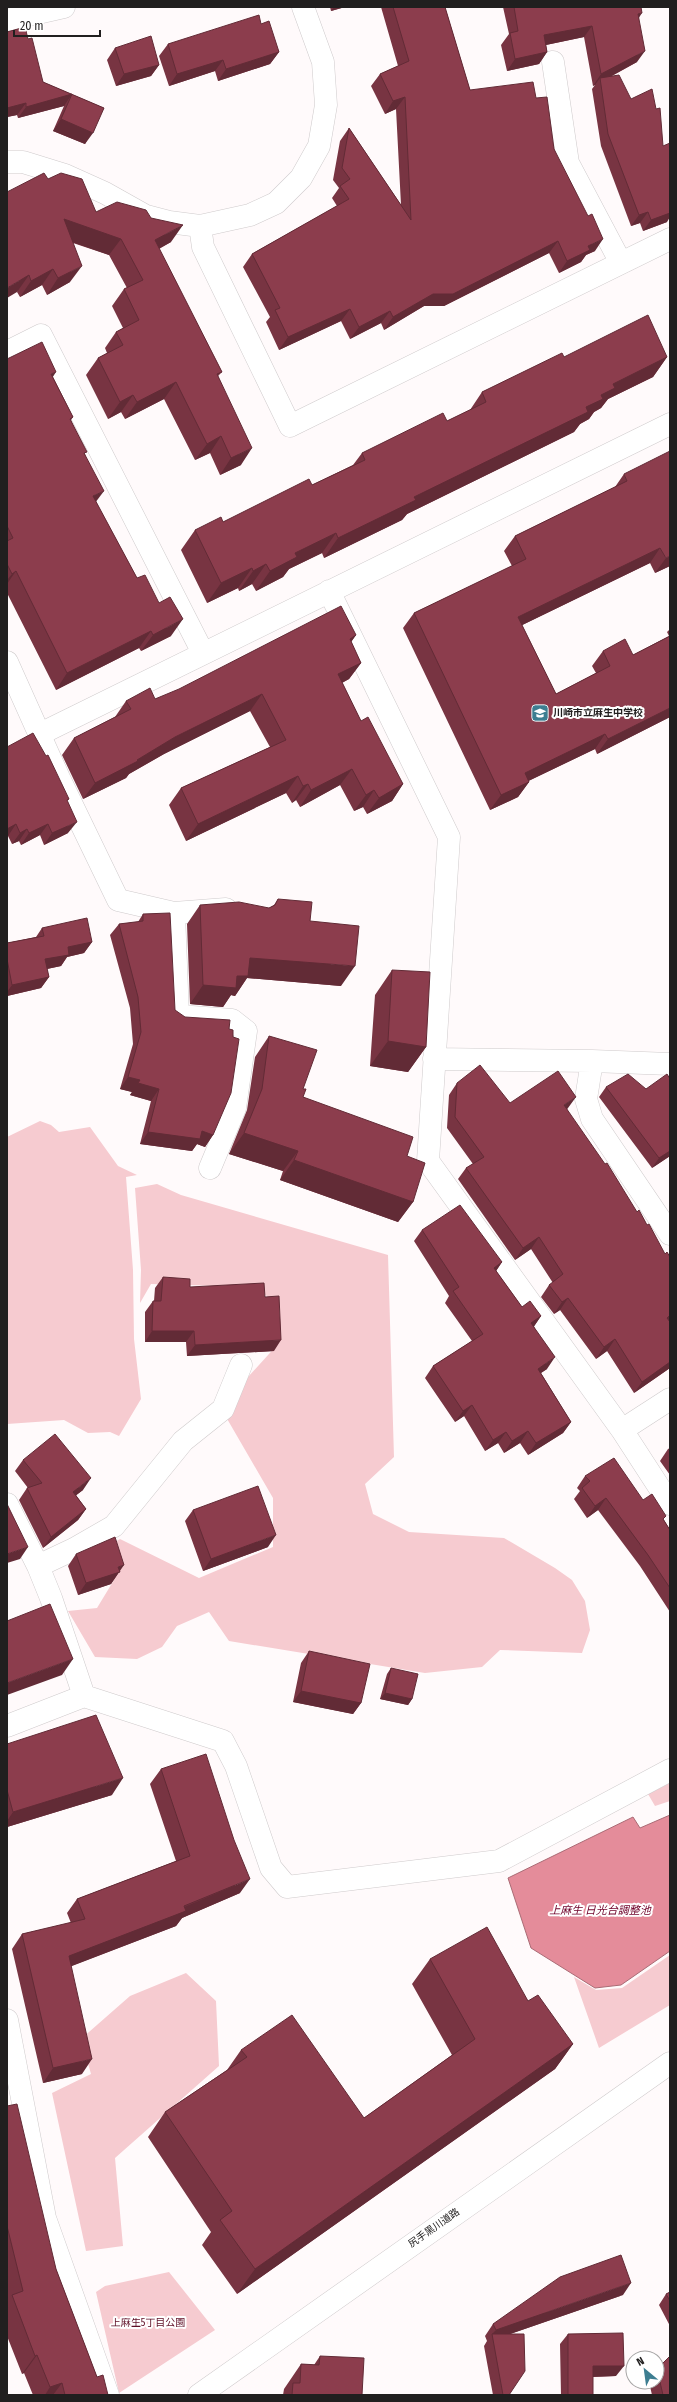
<svg xmlns="http://www.w3.org/2000/svg" width="677" height="2402" viewBox="0 0 677 2402" font-family="'Fira Sans Condensed','Noto Sans JP',sans-serif">
	<style>
		.green { fill: #f6cbd0 }
		.water { fill: #e48c9a; stroke: #aa6b75 }
		.lines { fill: none; stroke-linecap: round; stroke-linejoin: round }
		.minor-casing { stroke: #cfcbcc; stroke-width: 23 }
		.primary-casing { stroke: #cfcbcc; stroke-width: 23 }
		.minor { stroke: #fff; stroke-width: 22 }
		.primary { stroke: #fff; stroke-width: 22 }
		.wall { fill: #783442 }
		.shaded-wall { fill: #622b36 }
		.building { fill: #8c3d4d; stroke: #622b36 }
		.labels { text-anchor: middle; dominant-baseline: central; stroke-width: 4; stroke-linejoin: round; paint-order: stroke }
		.poi-label { font-size: 10px; font-weight: bold; fill: #211f1f; stroke: #fff; text-anchor: start }
		.street-label { font-size: 10px; fill: #211f1f; stroke: #fff }
		.park-label { font-size: 10px; fill: #5d0e25; stroke: #fff }
		.water-label { font-size: 11px; font-style: italic; fill: #6e0029; stroke: #fff }
	</style>
	<rect width="100%" height="100%" fill="#fffafb"/>
	<path class="green" d="M40,1121L51,1125L59,1132L90,1127L118,1166L137,1175L126,1177L133,1270L134,1339L141,1399L119,1436L110,1432L88,1433L64,1420L7,1424V1137Z
		M157,1184L181,1195L388,1255L394,1457L365,1484L373,1514L409,1532L504,1538L555,1568L572,1580L585,1601L590,1630L582,1653L500,1650L482,1667L425,1673L229,1641L209,1612L177,1626L162,1647L137,1659L95,1657L68,1611L97,1608L114,1580L104,1549L120,1539L199,1578L273,1547V1498L226,1417L248,1377L278,1344L280,1307L256,1287L151,1284L140,1303L141,1270L135,1188Z
		M670,1783V1801L655,1806L648,1794Z
		M670,1955V2005L599,2048L574,1977L596,1990L622,1988Z
		M186,1973L216,2001L219,2066L115,2158L123,2246L86,2251L52,2093L91,2074L81,2039L130,1996Z
		M169,2272L215,2330L119,2393L96,2292L105,2286Z"/>
	<path class="water" d="M670,1815V1951L621,1985L595,1988L531,1948L508,1878L633,1817L640,1828Z"/>
	<g class="lines">
		<defs>
			<path id="minor" d="M7,20L64,7
				M553,62L568,163L621,263
				M7,162H23L65,175L105,193L146,216L169,222L200,226L250,215L276,203L301,178L319,146L326,105L323,62L303,7
				M200,226L203,247L290,426L670,239
				M7,352L41,335L203,653
				M329,591L449,837L428,1161L622,1430L670,1504
				M7,662L59,778L118,900L174,913L226,909
				M40,734L670,424
				M174,913L178,1016L232,1020L246,1031L235,1108L210,1168
				M434,1059L592,1061L670,1064
				M592,1061L586,1099L592,1119L670,1234
				M622,1430L670,1399
				M7,1504L38,1566L51,1598L84,1696
				M38,1566L74,1549L114,1526L183,1441L223,1409L241,1365
				M7,1726L84,1696L223,1741L236,1766L271,1868L287,1887L499,1861L670,1770
				M7,2020L45,2218L108,2395"/>
			<path id="primary" d="M199,2395L670,2063"/>
		</defs>
		<use href="#minor" class="minor-casing"/>
		<use href="#primary" class="primary-casing"/>
		<use href="#minor" class="minor"/>
		<use href="#primary" class="primary"/>
	</g>
	<path class="wall" d="M330,7H345L331,11Z
		M381,7H445L470,90L536,98L554,149L595,251L586,255L581,262L559,273L549,253L444,306H424L384,330L381,323L350,339L341,321L279,350L266,322L270,317L243,267L252,254L337,206L332,198L339,188L333,180L340,141L349,128L401,205L396,109L385,114L371,86L380,74L398,66Z
		M503,7H641L639,18L637,62L612,76L667,222L643,231L640,223L631,226L601,146L592,89L595,85L593,86L584,37L546,45L547,52L539,64L507,71L501,45L509,34Z
		M261,24L279,52L270,64L218,81L215,71L169,86L159,56L168,44Z
		M7,32L28,39L43,82L104,108L85,144L53,131L64,106L18,118L17,115L7,117Z
		M115,48L159,65L151,76L116,86L107,60Z
		M48,179L96,212L151,218L171,242L159,249L222,372L218,376L241,465L220,475L210,453L195,460L164,399L125,419L121,412L108,419L86,375L98,358L107,353L105,348L116,332L123,328L112,306L124,289L127,288L109,255L73,243L70,282L47,295L42,285L20,297L17,292Z
		M564,357H667L653,377L608,399L601,408L594,412L589,419L580,424L574,432L407,514L402,520L324,558L322,553L289,569L283,577L256,591L252,584L239,591L238,588L207,603L181,550L195,530L223,522L312,485L353,465L362,453L447,421L470,410L482,392Z
		M7,359L53,377L73,417L71,420L85,454L96,502L137,578L171,636L141,651L139,648L56,690L7,593Z
		M624,474L670,566L655,573L650,563L522,625L556,694L596,673L592,666L603,651L633,655L669,636L667,632L670,629V717L597,754L595,749L528,781L529,782L518,797L490,810L403,628L414,613L512,566L504,551L515,536L615,487Z
		M356,635L351,642L361,663L349,679L342,683L361,721L403,784L392,801L367,814L363,807L354,811L340,785L300,807L296,800L292,803L286,793L186,841L169,805L181,788L270,747L250,711L164,754L129,774L126,778L83,799L62,755L74,738L115,717L126,701L155,699Z
		M7,747L69,799L67,801L68,833L44,845L40,835L21,845L19,841L12,844L8,836Z
		M278,899L310,921L341,986L247,978L235,996L231,995L223,1007L190,1004L187,924L200,905L269,908L274,905Z
		M143,914L175,1010L213,1135L205,1147L197,1144L192,1151L140,1144L151,1101L130,1095L132,1092L120,1089L133,1044L130,1008L110,935L119,924L138,922Z
		M42,928L92,942L84,953L67,957L61,966L47,969L49,977L41,988L7,996V943L36,937Z
		M392,970L426,1047L408,1072L370,1066L375,995Z
		M269,1036L303,1089V1097L407,1156L413,1202L398,1222L280,1180L283,1171L229,1154L247,1110L255,1057Z
		M670,1079V1156L652,1168L599,1097L606,1087L646,1089Z
		M457,1083L510,1103L568,1108L567,1109L670,1321V1368L634,1393L607,1351L596,1359L560,1310L554,1314L541,1297L549,1285L553,1283L531,1249L515,1260L458,1179L466,1168L473,1164L447,1128L449,1095Z
		M422,1230L502,1262L496,1271L522,1307L541,1316L534,1326L547,1369L541,1373L571,1422L563,1433L528,1455L520,1443L504,1453L498,1443L485,1451L464,1416L455,1422L425,1378L433,1366L472,1341L445,1303L449,1296L414,1241Z
		M163,1277L190,1287L265,1297L274,1351L187,1356L186,1342H145V1312L153,1301H154L155,1288Z
		M670,1448V1475L660,1461L668,1449Z
		M23,1460L83,1490L76,1495L86,1509L78,1520L43,1548L19,1500L27,1488H28L15,1471Z
		M585,1476L643,1500L664,1520L670,1530V1612L640,1566L598,1510L587,1518L574,1499L580,1491L577,1488Z
		M193,1510L268,1547L203,1571L185,1521Z
		M76,1554L119,1572L111,1584L78,1595L68,1566Z
		M309,1651L361,1703L353,1714L293,1702L301,1663Z
		M391,1668L412,1699L408,1705L380,1699L387,1674Z
		M7,1744L112,1795L7,1827Z
		M161,1769L240,1893L182,1918L176,1926L71,1966L82,2074L43,2083L12,1949L22,1934L71,1923L67,1913L77,1899L176,1861L150,1784Z
		M430,1959L528,2001L573,2044L555,2069L237,2294L202,2245L211,2232L148,2137L165,2112L227,2070L241,2050L364,2118L452,2055L412,1984Z
		M7,2106L56,2269L97,2377L108,2395H33L24,2373L22,2374L7,2336L8,2302L7,2300Z
		M670,2292V2326L659,2305L666,2294Z
		M623,2295L510,2334L509,2395H493L484,2346L487,2341L485,2336L493,2324Z
		M568,2334L616,2376L593,2377V2395H561L560,2344Z
		M320,2356L362,2395H283L284,2389L301,2364L314,2365Z
		M657,2369L670,2395H652L649,2382H657Z"/>
	<path class="shaded-wall" d="M334,7H345L331,11Z
		M642,13L634,25L638,14Z
		M592,26L584,37L536,47L544,35Z
		M645,51L637,62L600,82V78L595,85L593,86L601,74Z
		M279,52L270,64L218,81L226,69Z
		M547,52L539,64L507,71L515,59Z
		M223,60L215,71L169,86L177,74Z
		M159,65L151,76L116,86L124,74Z
		M72,94L64,106L18,118L26,107Z
		M405,97L396,109L385,114L393,101Z
		M26,103L17,115L7,117V108Z
		M61,119L93,133L85,144L53,131Z
		M670,208V217L667,222L643,231L651,220Z
		M648,212L640,223L631,226L639,215Z
		M64,219L121,239L109,255L52,235Z
		M183,225L171,242L143,257L155,240Z
		M603,239L595,251L586,255L581,262L559,273L567,261L588,246Z
		M558,241L549,253L444,306H424L384,330L393,317L433,294Z
		M82,266L70,282L47,295L58,278Z
		M53,269L42,285L20,297L31,281Z
		M29,275L17,292L7,298V288Z
		M350,309L341,321L279,350L288,337Z
		M390,311L381,323L350,339L359,327Z
		M667,357L653,377L608,399L601,408L594,412L589,419L580,424L574,432L407,514L402,520L324,558L338,538L414,497L586,407L601,395L613,384Z
		M56,372L45,389L51,374Z
		M176,382L164,399L125,419L137,402Z
		M133,395L121,412L108,419L120,402Z
		M221,436L210,453L195,460L207,444Z
		M252,448L241,465L220,475L231,458Z
		M104,491L92,507L93,496Z
		M336,533L322,553L289,569L283,577L256,591L270,571L295,553Z
		M660,548L650,563L508,632L518,617Z
		M670,556V566L655,573L666,558Z
		M266,564L252,584L239,591L253,571Z
		M252,568L238,588L207,603L221,583Z
		M16,571L7,584V580L12,574Z
		M183,619L171,636L141,651L153,635Z
		M151,631L139,648L56,690L67,673Z
		M356,635L344,652L350,639Z
		M361,663L349,679L326,691L338,674Z
		M262,694L250,711L164,754L129,774L126,778L83,799L95,783L137,760L175,737Z
		M670,708V717L597,754L608,739Z
		M605,734L595,749L514,788L525,773Z
		M352,769L340,785L300,807L311,790Z
		M298,776L286,793L186,841L198,824Z
		M529,782L518,797L490,810L501,795Z
		M308,784L296,800L292,803L303,786Z
		M403,784L392,801L367,814L379,798Z
		M374,790L363,807L354,811L366,795Z
		M77,822L68,833L44,845L52,833Z
		M16,824L8,836H7V829Z
		M48,824L40,835L21,845L29,833Z
		M27,829L19,841L12,844L20,833Z
		M92,942L84,953L67,957L61,966L37,971L45,959L68,947Z
		M250,958L355,966L341,986L247,978L235,996L231,995L223,1007L190,1004L203,985Z
		M49,977L41,988L7,996V992L12,985Z
		M388,1041L426,1047L408,1072L370,1066Z
		M128,1077L140,1080L132,1092L120,1089Z
		M138,1083L159,1089L151,1101L130,1095Z
		M576,1097L568,1108L556,1116L564,1105Z
		M202,1131L213,1135L205,1147L197,1144L192,1151L140,1144L148,1132Z
		M244,1133L298,1151L283,1171L229,1154Z
		M670,1151V1156L652,1168L659,1158Z
		M294,1160L413,1202L398,1222L280,1180Z
		M539,1237L531,1249L515,1260L523,1248Z
		M502,1262L494,1274V1268Z
		M568,1298L560,1310L554,1314L562,1302Z
		M670,1315V1321L659,1329L667,1318Z
		M541,1316L533,1328L531,1323Z
		M152,1331H194L186,1342H145Z
		M615,1339L607,1351L596,1359L604,1347Z
		M281,1340L274,1351L187,1356L195,1345Z
		M555,1357L547,1369L530,1380L538,1369Z
		M670,1362V1368L634,1393L642,1382Z
		M472,1405L464,1416L455,1422L463,1411Z
		M571,1422L563,1433L528,1455L536,1443Z
		M528,1431L520,1443L504,1453L512,1441Z
		M506,1432L498,1443L485,1451L493,1440Z
		M91,1478L83,1490L65,1504L73,1492Z
		M606,1498L598,1510L587,1518L595,1506Z
		M86,1509L78,1520L43,1548L51,1537Z
		M276,1535L268,1547L203,1571L211,1559Z
		M28,1547L20,1559L7,1563V1554Z
		M124,1565L111,1584L78,1595L86,1583L118,1567Z
		M73,1659L62,1675L7,1695V1683Z
		M301,1691L361,1703L353,1714L293,1702Z
		M385,1693L412,1699L408,1705L380,1699Z
		M123,1778L112,1795L7,1827V1821L13,1812Z
		M250,1879L240,1893L182,1918L176,1926L59,1971L69,1956Z
		M573,2044L555,2069L237,2294L255,2269Z
		M92,2059L82,2074L43,2083L53,2068Z
		M631,2283L623,2295L493,2340L492,2334L496,2330Z
		M37,2355L24,2373L22,2374L35,2356Z
		M593,2366H624L616,2376L586,2377Z
		M62,2383L53,2395H45L50,2387Z"/>
	<path class="building" d="M393,7H445L470,90L533,82L536,98L547,97L554,149L588,216L592,214L603,239L588,246L590,250L567,261L558,241L453,294H433L393,317L390,311L359,327L350,309L288,337L275,310L280,308L252,254L349,199L340,186L350,179L342,168L349,128L411,220L405,97L393,101L380,74L409,61Z
		M514,7H641L642,13L638,14L645,51L601,74L592,26L544,35L547,52L515,59L510,33L518,31Z
		M259,15L261,24L269,21L279,52L226,69L223,60L177,74L168,44Z
		M25,27L28,39L32,38L43,82L104,108L93,133L61,119L72,94L26,107V103L7,108V32Z
		M151,36L159,65L124,74L115,48Z
		M619,75L631,99L652,89L656,109L660,108L663,146L670,143V213L651,220L648,212L639,215L608,134L600,78Z
		M44,173L48,179L61,173L82,179L96,212L117,202L146,210L151,218L183,225L155,240L222,372L217,374L252,448L231,458L221,436L207,444L176,382L137,402L133,395L120,402L98,358L123,345L116,332L139,320L124,289L143,280L121,239L64,219L82,266L58,278L53,269L31,281L29,275L7,288V192Z
		M648,315L667,357L613,384L615,388L601,395L603,399L586,407L588,412L414,497L416,500L338,538L336,533L295,553L297,557L270,571L266,564L253,571L252,568L221,583L195,530L221,517L223,522L309,479L312,485L365,460L362,453L443,413L447,421L486,402L482,392L562,353L564,357Z
		M42,342L56,372L51,374L73,417L70,419L87,452L84,453L104,491L93,496L137,578L145,575L159,603L170,597L183,619L153,635L151,631L67,673L16,571L12,574L7,564V541L13,538L7,526V359Z
		M670,451V556L666,558L660,548L518,617L556,694L610,666L603,651L625,639L633,655L670,636V708L608,739L605,734L525,773L529,782L501,795L414,613L526,559L515,536L627,481L624,474Z
		M341,606L356,635L350,639L361,663L338,674L361,721L368,717L403,784L379,798L374,790L366,795L352,769L311,790L308,784L303,786L298,776L198,824L181,788L286,740L262,694L175,737L137,760L138,761L95,783L74,738L131,709L126,701L150,688L155,699L179,689Z
		M33,733L46,756L48,755L69,799L67,800L77,822L52,833L48,824L29,833L27,829L20,833L16,824L7,829V747Z
		M278,899L312,902L310,921L359,926L355,966L250,958L248,976H237L236,988L203,985L200,905L239,902L269,908L275,905Z
		M170,913L175,1010L185,1017L230,1020L229,1029L233,1030V1037L239,1039L231,1093L213,1135L202,1131L200,1139L148,1132L159,1089L138,1083L140,1080L128,1077L141,1032L138,997L119,924L143,921V914Z
		M87,918L92,942L68,947L69,955L45,959L49,977L12,985L7,959V943L44,936L42,928Z
		M392,970L430,972L426,1047L388,1041Z
		M269,1036L317,1050L303,1089H306L303,1097L413,1137L407,1156L425,1163L413,1202L294,1160L298,1151L244,1133L262,1089Z
		M480,1065L510,1103L558,1071L576,1097L564,1105L605,1164L607,1163L637,1212L639,1210L647,1225L649,1224L665,1254L667,1252L670,1257V1315L667,1318L670,1322V1362L642,1382L615,1339L604,1347L568,1298L562,1302L549,1285L563,1274L539,1237L523,1248L466,1168L484,1157L455,1117L457,1083Z
		M628,1074L646,1089L667,1074L670,1079V1151L659,1158L606,1087Z
		M460,1205L502,1262L494,1268L522,1307L530,1301L541,1316L531,1323L555,1357L538,1369L571,1422L536,1443L528,1431L512,1441L506,1432L493,1440L472,1405L463,1411L433,1366L483,1334L453,1291L459,1287L422,1230Z
		M163,1277L190,1279V1287L264,1283L265,1297L279,1296L281,1340L195,1345L194,1331H152L153,1301H161Z
		M55,1434L91,1478L73,1492L86,1509L51,1537L27,1488L42,1483L23,1460Z
		M614,1458L643,1500L652,1494L666,1516L663,1519L670,1530V1588L648,1555L606,1498L595,1506L582,1488L590,1481L585,1476Z
		M258,1486L276,1535L211,1559L193,1510Z
		M7,1504L28,1547L7,1554Z
		M115,1537L124,1565L118,1567L120,1572L86,1583L76,1554Z
		M50,1604L73,1659L7,1683V1621Z
		M309,1651L370,1664L361,1703L301,1691Z
		M391,1668L418,1674L412,1699L385,1693Z
		M96,1715L123,1778L13,1812L7,1790V1744Z
		M206,1754L234,1840L250,1879L184,1906L186,1911L69,1956L92,2059L53,2068L22,1934L85,1919L77,1899L190,1856L161,1769Z
		M487,1927L528,2001L538,1995L573,2044L255,2269L220,2220L232,2211L165,2112L247,2057L241,2050L292,2015L364,2118L475,2039L430,1959Z
		M17,2104L56,2269L97,2377L103,2375L108,2395H65L62,2383L50,2387L37,2355L35,2356L12,2295L23,2291L7,2226V2106Z
		M621,2255L631,2283L496,2330L493,2324L560,2277Z
		M670,2292V2301L666,2294Z
		M623,2333L624,2366H593V2395H568V2334Z
		M492,2334H524L525,2371L509,2395H503Z
		M320,2356L364,2358L362,2395H292L293,2383H300L301,2364L319,2365Z
		M670,2356V2395H663L657,2369Z"/>
	<defs>
		<symbol id="school-square" viewBox="-11 -11 22 22"><rect x="-9" y="-9" width="18" height="18" rx="4" fill="#3d7e91" stroke="#fff"/><path d="M0-5L7-2L0 1L-7-2ZM-4 1L0 2.5L4 1V4Q0 6-4 4Z" fill="#fff"/></symbol>
	</defs>
	<g fill-rule="evenodd">
		<use href="#school-square" x="530" y="703" width="20" height="20"/>
	</g>
	<g class="labels">
		<g class="poi-label">
			<text x="553" y="713">川崎市立麻生中学校</text>
		</g>
		<g class="street-label">
			<text transform="translate(434 2228) rotate(-35)">尻手黒川道路</text>
		</g>
		<g class="park-label">
			<text x="148" y="2323">上麻生5丁目公園</text>
		</g>
		<g class="water-label">
			<text x="600" y="1910">上麻生 日光台調整池</text>
		</g>
	</g>
	<rect width="677" height="2402" fill="none" stroke="#211f1f" stroke-width="16"/>
	<g transform="translate(645 2370) rotate(331)"><circle r="19" fill="#ffffff" stroke="#a6a5a5"/>
	<path d="M0-3L7 15L0 10L-7 15Z" fill="#3d7e91"/>
	<text y="-6" font-size="11" font-weight="bold" text-anchor="middle" fill="#211f1f">N</text>
	</g>
	<path d="M14 30v6h86v-6" fill="none" stroke="#211f1f" stroke-width="2"/>
	<text x="20" y="30" font-size="12" fill="#211f1f" stroke="#ffffff" stroke-width="3" paint-order="stroke">20 m</text>
</svg>
